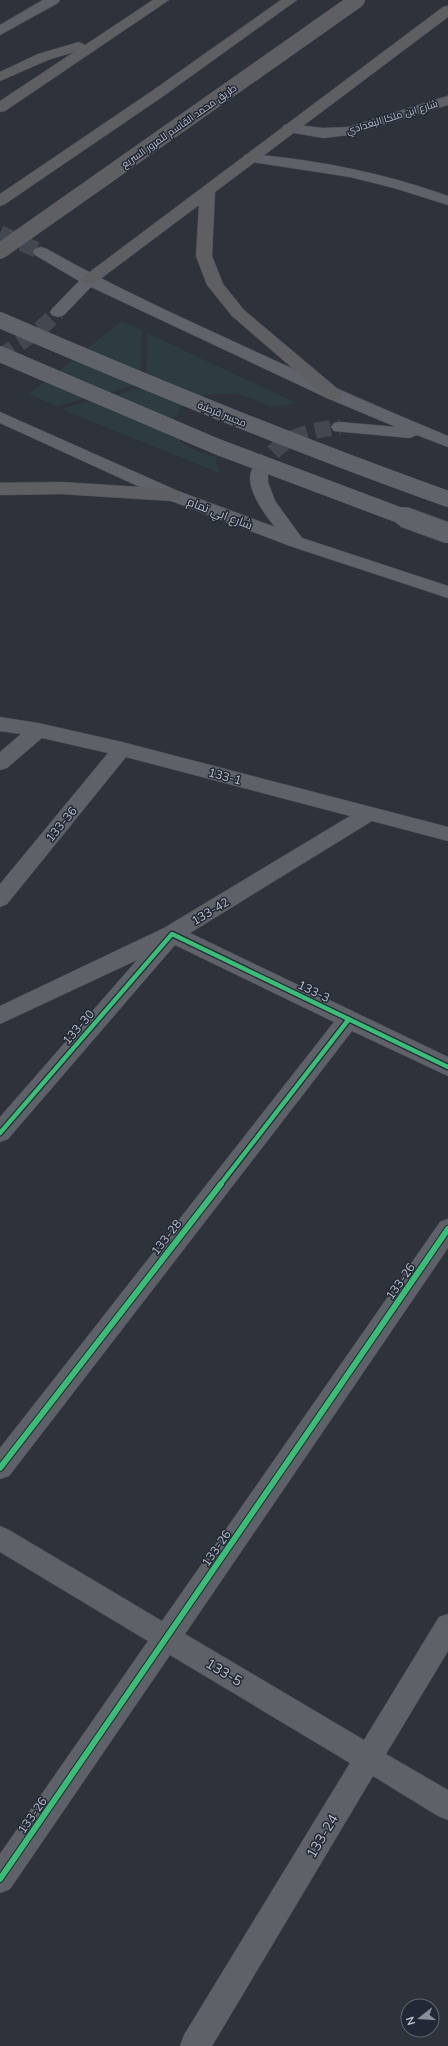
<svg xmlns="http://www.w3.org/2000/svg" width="448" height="2046" viewBox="0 0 448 2046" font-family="Mulish,Cairo,sans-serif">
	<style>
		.green { fill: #2c3c40 }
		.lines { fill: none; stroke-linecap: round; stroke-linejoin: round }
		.primary-tunnel { stroke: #434750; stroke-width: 16; stroke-dasharray: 16 8; stroke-linecap: butt }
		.service-casing { stroke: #4a4d53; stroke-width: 1 }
		.minor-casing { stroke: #4a4d53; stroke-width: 1 }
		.primary-casing { stroke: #4c4f57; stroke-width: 1 }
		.motorway-casing { stroke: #4b4f56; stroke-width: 1 }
		.service { fill: #5e6168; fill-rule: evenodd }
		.minor { fill: #5e6168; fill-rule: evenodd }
		.primary { fill: #60636a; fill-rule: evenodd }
		.motorway { fill: #5d5f62; fill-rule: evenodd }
		.primary-bridge-far1-casing { stroke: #4c4f57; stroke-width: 16; stroke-linecap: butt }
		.primary-bridge-casing { stroke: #4c4f57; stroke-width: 22; stroke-linecap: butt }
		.motorway-bridge-casing { stroke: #4b4f56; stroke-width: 16; stroke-linecap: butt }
		.primary-bridge-far1 { stroke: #60636a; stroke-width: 16 }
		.primary-bridge { stroke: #60636a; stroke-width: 20 }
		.motorway-bridge { stroke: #5d5f62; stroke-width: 16 }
		.cycleway-far1-casing { stroke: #222835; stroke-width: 7 }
		.cycleway-casing { stroke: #222835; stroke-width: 8 }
		.cycleway-far1 { stroke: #3abd76; stroke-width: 4.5 }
		.cycleway { stroke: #3abd76; stroke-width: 6 }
		.labels { text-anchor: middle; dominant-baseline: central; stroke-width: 3; stroke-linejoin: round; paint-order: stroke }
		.far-street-label { font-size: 10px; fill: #babfca; stroke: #222835 }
		.street-label { font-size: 12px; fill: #babfca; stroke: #222835 }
		.near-street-label { font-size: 14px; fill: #babfca; stroke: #222835 }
	</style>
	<rect width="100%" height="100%" fill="#2e323a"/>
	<path class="green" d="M122,321L141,330V384L56,406L29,394Z
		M147,333L296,403L269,407C201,364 121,436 217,457L216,464L220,473L61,409L146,387Z"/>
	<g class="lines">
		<path class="primary-tunnel" d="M0,233L41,252
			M0,357L40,329L58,312
			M259,472C277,438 304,431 340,427"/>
		<defs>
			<path id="service" d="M250,154C318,160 384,173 448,196V205L394,188L350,177L245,161L243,158L245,155Z"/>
			<path id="minor" d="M43,0H60L58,3L0,35V25Z
				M448,96V105L349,135L323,138L289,132L284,131L282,128L284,125L289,124L323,128L348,127Z
				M0,717L38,723L122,742L448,827V841L372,821L190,933L448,1057V1076L352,1031L9,1476L0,1479V1448L334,1022L175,945L8,1139L0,1142V1117L137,960L0,1024V1006L164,928L350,816L126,757L7,904L0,907V884L108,753L42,738L7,768L0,770V752L21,734L0,731Z
				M448,1219V1248L185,1634L364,1740L439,1617L448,1614V1651L386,1754L448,1790V1820L438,1816L373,1776L212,2046H180L184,2035L350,1763L170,1655L10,1889L0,1893V1854L148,1641L0,1552V1526L9,1530L162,1621L440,1222Z"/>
			<path id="primary" d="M41,247L47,249C105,282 165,310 226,338C299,372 373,405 448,436V447L417,435L410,438L334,431L331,427L334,423L340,422L396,427L327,398L91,287L64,315L58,317L52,315L50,312L52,309L79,281L35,255L33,252L35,249Z
				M0,412L178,491L275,527C265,515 242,484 253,468L259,467L265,468L268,472V482L275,501L302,538L448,586V598L290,546L166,499L0,423Z"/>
			<path id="motorway" d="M153,0H169L5,111L0,112V101L74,52L48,60L0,81V72L38,54L79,42L85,45Z
				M281,0H297L162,97L5,204L0,206V194L152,91Z
				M448,6V17L215,192L212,256L223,284L244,310L339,390L342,394L339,398L333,399L327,398L232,316L207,285L196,256L199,205L95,283H83L81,280L83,277L443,7Z
				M61,482L172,489L178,491L181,495L178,499L172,501L61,494L0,495V483Z"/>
		</defs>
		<use href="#service" class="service-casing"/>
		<use href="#minor" class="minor-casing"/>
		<use href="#primary" class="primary-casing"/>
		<use href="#motorway" class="motorway-casing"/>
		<use href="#service" class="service"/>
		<use href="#minor" class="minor"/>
		<use href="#primary" class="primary"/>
		<use href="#motorway" class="motorway"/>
		<defs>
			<path id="primary-bridge-far1" d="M0,320C148,384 296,445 448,499
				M0,354L218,447L407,518"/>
			<path id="primary-bridge" d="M404,517L448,533"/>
			<path id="motorway-bridge" d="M0,251L357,0"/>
		</defs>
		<use href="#primary-bridge-far1" class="primary-bridge-far1-casing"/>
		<use href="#primary-bridge" class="primary-bridge-casing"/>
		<use href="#motorway-bridge" class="motorway-bridge-casing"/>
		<use href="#primary-bridge-far1" class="primary-bridge-far1"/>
		<use href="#primary-bridge" class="primary-bridge"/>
		<use href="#motorway-bridge" class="motorway-bridge"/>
		<defs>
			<path id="cycleway-far1" d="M0,1133L172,934L448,1067
				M220,1185L349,1019"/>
			<path id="cycleway" d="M0,1468L221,1184
				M0,1879L448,1229"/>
		</defs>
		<use href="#cycleway-far1" class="cycleway-far1-casing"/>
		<use href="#cycleway" class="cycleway-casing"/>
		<use href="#cycleway-far1" class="cycleway-far1"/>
		<use href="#cycleway" class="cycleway"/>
	</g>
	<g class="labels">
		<g class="far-street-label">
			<text transform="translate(392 117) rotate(-17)">شارع ابن ملكا البغدادي</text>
			<text transform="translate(179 126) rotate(-35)">طريق محمد القاسم للمرور السريع</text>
			<text transform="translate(222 414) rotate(22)">مجسر قرطبة</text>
		</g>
		<g class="street-label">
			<text transform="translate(220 513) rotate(21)">شارع ابي تمام</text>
			<text transform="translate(225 776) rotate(15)">133-1</text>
			<text transform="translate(61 824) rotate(-51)">133-36</text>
			<text transform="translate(210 911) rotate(-31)">133-42</text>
			<text transform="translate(314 991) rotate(26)">133-3</text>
			<text transform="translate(78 1027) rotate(-49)">133-30</text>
			<text transform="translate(166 1237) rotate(-52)">133-28</text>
			<text transform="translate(400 1281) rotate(-55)">133-26</text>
			<text transform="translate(216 1548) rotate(-55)">133-26</text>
			<text transform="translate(32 1815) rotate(-55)">133-26</text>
		</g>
		<g class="near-street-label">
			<text transform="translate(224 1672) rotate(31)">133-5</text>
			<text transform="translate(322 1836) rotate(-59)">133-24</text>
		</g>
	</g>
	<g transform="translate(420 2018) rotate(253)"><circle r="19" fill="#222835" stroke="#5f6471"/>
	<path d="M0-3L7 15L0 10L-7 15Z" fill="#898e98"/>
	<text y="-6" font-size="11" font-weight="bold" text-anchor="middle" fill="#babfca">N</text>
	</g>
</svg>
